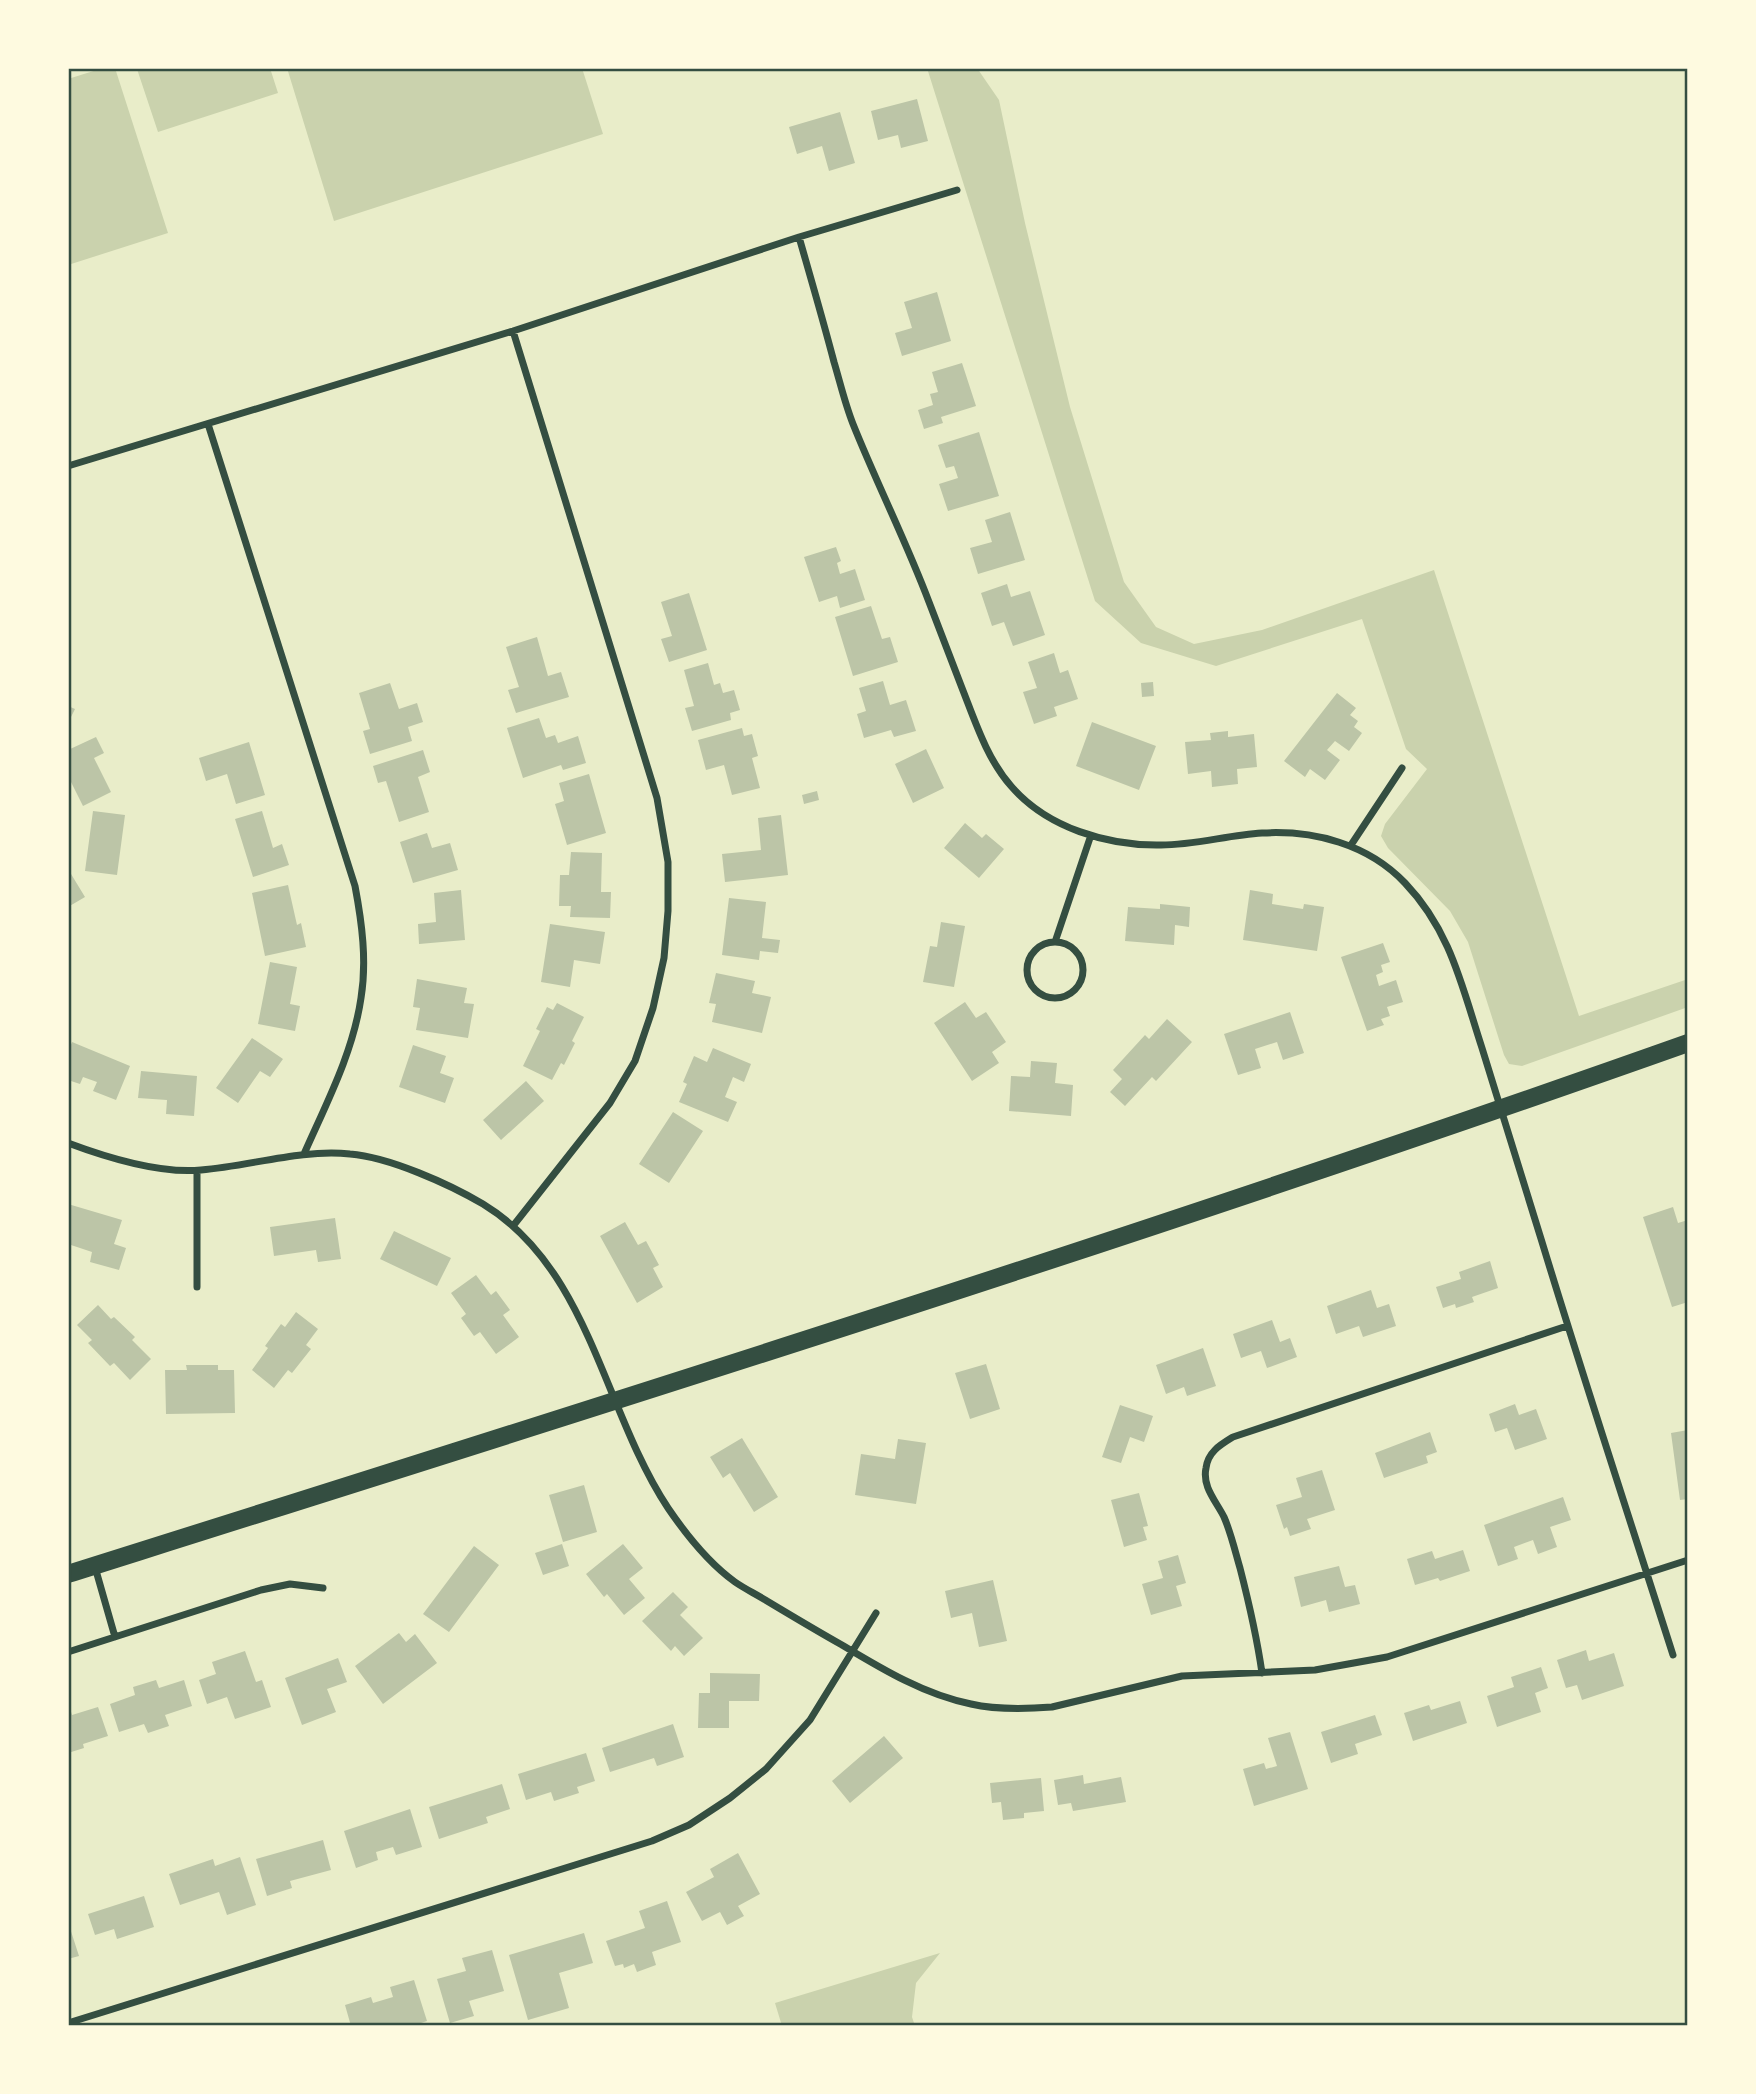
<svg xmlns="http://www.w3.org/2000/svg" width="1756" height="2094" viewBox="0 0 1756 2094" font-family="'PT Sans',sans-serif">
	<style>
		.green { fill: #cad2ad }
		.building { fill: #bcc5a7 }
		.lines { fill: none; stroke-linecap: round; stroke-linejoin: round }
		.minor { stroke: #344e41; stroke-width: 7 }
		.primary { stroke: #344e41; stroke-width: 18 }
		.neatline { fill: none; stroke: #344e41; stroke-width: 2.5 }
	</style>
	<rect width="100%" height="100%" fill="#e9edc9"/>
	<path class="green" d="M103,68H115L168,233L68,265V79Z
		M270,68L278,93L158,132L137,69Z
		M287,68H582L603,134L334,221Z
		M927,68H977L999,100L1025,223L1070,407L1124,582L1156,627L1194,644L1262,630L1434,570L1579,1016L1688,979V1007L1522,1066L1509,1064L1504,1055L1468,942L1450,911L1388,848L1381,836L1385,824L1427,769L1406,749L1362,619L1216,666L1141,643L1095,601Z
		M940,1953L916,1983L912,2017L915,2026H782L775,2003Z"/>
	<path class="building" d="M917,99L928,141L901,148L898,135L878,140L871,111Z
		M840,112L855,163L829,171L822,146L797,154L789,127Z
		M937,292L951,341L902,356L895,333L912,328L904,302Z
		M962,363L976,406L941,417L943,423L924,429L918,410L933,405L930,394L938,392L932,372Z
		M979,432L999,496L948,511L939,484L958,478L954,466L946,468L938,445Z
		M1010,512L1025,560L978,574L970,548L992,542L985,520Z
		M836,547L841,561L837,563L840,574L855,569L865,600L840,608L837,596L819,602L804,557Z
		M1007,584L1011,597L1030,591L1045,635L1013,646L1004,622L992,626L981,593Z
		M689,593L707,650L669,662L661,639L672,636L661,602Z
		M871,606L882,639L890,637L898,662L853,676L835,617Z
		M537,637L548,676L561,672L569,697L516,713L508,690L519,687L506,647Z
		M1054,653L1060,673L1068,670L1078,699L1054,707L1057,716L1034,724L1023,692L1037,688L1028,662Z
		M708,663L714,685L720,683L723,693L734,690L740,710L730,713L731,720L692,731L685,708L694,706L684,670Z
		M883,681L890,705L906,700L916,731L894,737L891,730L864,738L857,714L866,711L859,688Z
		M1153,682L1154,696L1142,697L1141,683Z
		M390,683L399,709L417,703L423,722L408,727L412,741L370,754L363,731L370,729L359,693Z
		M1337,693L1356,708L1350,715L1358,721L1354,727L1362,733L1349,751L1335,741L1327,750L1340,760L1325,780L1310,769L1305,777L1284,761Z
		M68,706L75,709L68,723Z
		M539,718L546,738L555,735L558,743L578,736L586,763L563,770L561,765L523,778L507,728Z
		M1092,722L1156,746L1139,790L1076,766Z
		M742,728L744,736L752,734L758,756L752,758L760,788L732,795L724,765L706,770L698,740Z
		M1228,731V737L1254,734L1257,767L1237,769L1238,784L1212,787L1211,771L1188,774L1185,742L1211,740L1210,733Z
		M96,737L104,753L94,758L111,792L83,806L68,776V750Z
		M249,742L265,795L236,804L227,774L206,781L199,758Z
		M926,749L944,788L913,803L895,764Z
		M423,750L430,772L418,777L429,812L399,822L386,781L378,783L373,766Z
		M589,774L606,833L567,845L555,804L564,801L559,783Z
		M817,791L819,800L804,804L802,795Z
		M93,811L125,815L117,875L85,871Z
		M262,811L273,848L282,844L289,865L253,877L235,819Z
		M781,815L788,875L725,882L722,854L761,850L758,818Z
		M965,823L982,838L986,834L1004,849L979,878L944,848Z
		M427,833L432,848L450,843L458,870L413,883L400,842Z
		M571,852L602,853L601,892H611L610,918L570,917L571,906H559L560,875H569Z
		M68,869L85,897L68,907Z
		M288,885L297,925L301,923L306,947L265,956L252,893Z
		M461,890L465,940L419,944L418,924L436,922L434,893Z
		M1250,890L1273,894L1272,904L1303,909L1304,904L1324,907L1317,951L1243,940Z
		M729,898L766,902L762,938L780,940L778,953L760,951L759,960L722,955Z
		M1160,904L1190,907L1189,927L1175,925L1174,945L1125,941L1128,907L1160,909Z
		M941,922L965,926L954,987L923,982L930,946L937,947Z
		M550,924L605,932L600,964L574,960L570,987L541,982Z
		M1383,943L1390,962L1381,965L1383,972L1376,975L1379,986L1396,980L1403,1002L1387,1007L1390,1016L1381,1019L1384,1025L1367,1031L1341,957Z
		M270,962L297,967L290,1004L300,1006L295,1031L258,1024Z
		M716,973L755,981L752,993L771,997L762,1033L712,1022L716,1004L709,1003Z
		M417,979L467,988L464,1003L474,1004L468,1038L416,1030L420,1008L413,1007Z
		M965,1002L976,1018L986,1012L1006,1042L992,1052L999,1063L972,1081L934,1023Z
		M557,1003L584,1017L572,1041L575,1043L564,1065L561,1063L552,1080L523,1066L540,1031L536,1029L547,1007L553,1010Z
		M1290,1012L1304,1053L1283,1060L1277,1042L1255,1049L1261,1068L1238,1075L1224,1034Z
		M1167,1019L1192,1042L1156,1081L1152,1077L1125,1106L1110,1092L1122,1079L1113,1070L1145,1035L1149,1039Z
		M252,1038L283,1059L270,1077L260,1071L238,1103L216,1088Z
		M72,1042L130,1066L116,1100L93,1091L97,1082L83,1077L80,1084L68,1080V1052Z
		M413,1045L446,1056L440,1073L454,1078L445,1103L399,1087Z
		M713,1048L751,1064L744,1082L733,1077L725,1097L737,1102L728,1122L679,1102L687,1084L683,1082L694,1056L707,1062Z
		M1031,1061L1057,1063L1055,1083L1073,1085L1071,1116L1009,1111L1011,1076L1030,1077Z
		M141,1071L197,1076L194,1116L166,1114L167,1100L138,1098Z
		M526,1081L544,1101L501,1140L483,1120Z
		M673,1112L703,1131L669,1183L639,1164Z
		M68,1204L122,1220L114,1244L126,1248L119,1270L90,1262L92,1252L68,1244Z
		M1673,1207L1678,1223L1688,1220V1302L1672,1307L1643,1217Z
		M335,1218L341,1259L318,1262L316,1250L274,1256L270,1227Z
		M625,1222L638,1245L646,1241L659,1265L653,1268L663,1287L637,1303L600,1236Z
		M394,1231L451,1258L437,1286L380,1259Z
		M1490,1261L1498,1288L1472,1297L1474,1302L1456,1308L1455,1304L1443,1308L1436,1287L1461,1279L1459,1272Z
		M476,1275L491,1295L496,1291L510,1310L503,1315L519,1337L496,1354L480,1332L474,1336L461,1318L466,1314L451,1293Z
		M1371,1290L1377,1308L1389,1304L1396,1326L1363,1337L1359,1326L1336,1334L1327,1306Z
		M98,1305L111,1319L114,1317L135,1337L132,1340L151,1359L130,1380L114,1363L110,1366L88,1343L92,1340L77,1325Z
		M296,1312L318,1329L306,1345L311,1349L292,1373L288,1370L274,1388L252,1370L268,1348L265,1346L281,1324L285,1327Z
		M1272,1320L1280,1342L1290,1338L1297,1357L1267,1368L1261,1351L1241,1358L1233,1334Z
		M1203,1348L1216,1386L1187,1396L1184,1387L1166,1394L1156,1365Z
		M986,1364L1000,1409L970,1419L955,1373Z
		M186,1365H218V1370H234L235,1413L166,1414L165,1370H187Z
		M1515,1404L1519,1415L1536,1409L1547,1439L1515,1450L1507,1428L1495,1432L1489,1414Z
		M1120,1405L1153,1416L1144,1442L1130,1437L1121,1463L1102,1457Z
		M1688,1430V1499L1680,1500L1671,1433Z
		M1430,1432L1437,1452L1426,1456L1428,1463L1384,1478L1375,1453Z
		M742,1438L778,1497L754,1512L730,1473L723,1478L710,1457Z
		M898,1439L926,1443L916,1504L855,1495L861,1454L895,1459Z
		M1322,1470L1335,1510L1307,1519L1311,1529L1290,1536L1287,1527L1284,1529L1276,1505L1302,1497L1296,1478Z
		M584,1485L597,1532L563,1542L549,1495Z
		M1139,1493L1148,1526L1143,1527L1147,1540L1124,1547L1111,1500Z
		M1563,1497L1571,1520L1550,1527L1557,1547L1538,1554L1533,1540L1514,1547L1518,1559L1498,1566L1484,1525Z
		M562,1544L569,1566L543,1575L535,1553Z
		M623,1544L643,1568L629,1579L645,1598L624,1615L607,1594L604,1597L586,1574Z
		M474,1546L499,1565L449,1632L423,1614Z
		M1463,1550L1470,1571L1440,1581L1438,1578L1415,1585L1407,1559L1432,1551L1435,1559Z
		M1178,1555L1186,1583L1176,1586L1182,1606L1151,1615L1142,1584L1163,1578L1158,1561Z
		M1339,1566L1345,1587L1355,1585L1360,1604L1329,1612L1326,1600L1301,1607L1294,1577Z
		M993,1580L1007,1641L979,1647L972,1613L951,1618L945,1591Z
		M673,1592L688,1607L680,1615L703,1638L684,1656L675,1646L671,1651L642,1621Z
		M399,1633L406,1642L415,1634L437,1663L383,1704L355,1666Z
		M1586,1650L1589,1661L1614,1653L1624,1686L1582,1700L1577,1685L1566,1688L1557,1660Z
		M245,1651L256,1682L262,1680L271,1707L235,1719L227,1697L207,1704L199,1680L216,1674L212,1662Z
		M338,1658L347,1682L327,1689L336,1712L302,1725L285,1678Z
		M1541,1667L1548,1688L1535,1693L1541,1712L1497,1727L1487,1696L1514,1687L1511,1677Z
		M710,1673L760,1674L759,1701H729V1728H698L699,1693H710Z
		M156,1680L159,1688L184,1680L192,1706L165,1715L169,1726L148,1733L144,1724L119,1732L110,1704L135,1695L133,1687Z
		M1460,1701L1467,1723L1413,1741L1404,1713L1429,1705L1431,1710Z
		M69,1705L72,1715L98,1707L108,1736L83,1744L84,1748L68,1753Z
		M1375,1715L1382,1735L1355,1744L1358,1754L1331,1763L1321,1732Z
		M673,1724L684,1757L657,1766L654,1758L610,1772L602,1748Z
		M1290,1732L1308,1789L1254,1806L1243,1769L1264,1763L1266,1769L1277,1766L1268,1738Z
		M884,1736L903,1758L850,1803L832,1781Z
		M586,1753L595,1781L577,1787L579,1793L554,1801L551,1792L526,1800L518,1774Z
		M1083,1775L1084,1784L1121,1777L1126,1802L1073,1811L1071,1803L1058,1805L1054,1780Z
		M1041,1778L1044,1811L1024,1813V1818L1003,1820L1001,1802L992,1803L990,1783Z
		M502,1784L510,1809L486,1817L488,1823L439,1839L429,1807Z
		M410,1809L422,1847L396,1855L393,1847L376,1852L378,1860L356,1868L344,1831Z
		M323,1840L331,1870L290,1881L292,1888L267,1896L256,1859Z
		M738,1853L760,1894L738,1906L744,1916L727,1925L720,1912L702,1921L686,1892L714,1877L710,1869Z
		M240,1857L256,1905L227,1915L219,1892L180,1905L169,1874L213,1859L215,1866Z
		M144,1896L154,1927L117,1939L114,1929L95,1935L88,1914Z
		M667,1901L681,1942L652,1952L656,1965L637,1972L634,1964L624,1968L623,1964L615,1966L606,1941L645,1928L639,1911Z
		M68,1922L79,1956L68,1959Z
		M584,1933L593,1963L559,1973L569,2008L528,2020L509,1955Z
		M492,1950L504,1991L469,2001L474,2016L450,2023L437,1979L466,1971L462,1958Z
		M414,1980L427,2021L412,2026H351L345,2005L371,1997L373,2003L393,1997L390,1987Z"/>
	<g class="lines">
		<path class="minor" d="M799,237C811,279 823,320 834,362C840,382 845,404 853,424C877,484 906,541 929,602C940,630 951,659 962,688C975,721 987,759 1011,786C1047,828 1108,846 1161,845C1195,845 1228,835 1262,833C1314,830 1368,844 1405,883C1451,931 1462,987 1482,1048C1502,1113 1522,1177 1542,1242C1584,1380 1629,1517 1673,1655
			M513,331L657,798L668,862V911L664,958L653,1008L635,1061L610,1103L513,1226
			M208,424L355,886C362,923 367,961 361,998C353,1053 326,1104 304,1154
			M68,466L513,331L799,237L957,190
			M1351,845L1402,768
			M1055,942L1091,835
			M1027 970a28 28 0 1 1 56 0a28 28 0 1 1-56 0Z
			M68,1143C108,1158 159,1174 201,1170C251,1166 300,1149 350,1154C389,1157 449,1184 483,1204C590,1269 603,1410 668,1508C685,1533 710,1564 735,1582C745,1589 756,1594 767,1601C792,1616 817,1631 842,1645C882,1669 925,1695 971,1704C997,1710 1026,1709 1052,1707L1182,1676L1315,1670L1387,1657L1688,1560
			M197,1287V1171
			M95,1567L115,1637
			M68,1652L261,1590L290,1584L323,1588
			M1262,1673C1257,1638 1249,1603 1240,1568C1235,1551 1231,1533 1224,1517C1216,1501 1202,1487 1206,1468C1208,1452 1220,1445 1233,1437L1567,1326
			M68,2023L652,1841L689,1825L730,1798L766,1769L810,1720L876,1613"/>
		<path class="primary" d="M68,1574C610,1403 1152,1233 1688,1043"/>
	</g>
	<rect width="1756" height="2094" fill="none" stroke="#fefae0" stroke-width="140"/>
	<rect x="70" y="70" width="1616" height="1954" class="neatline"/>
</svg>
